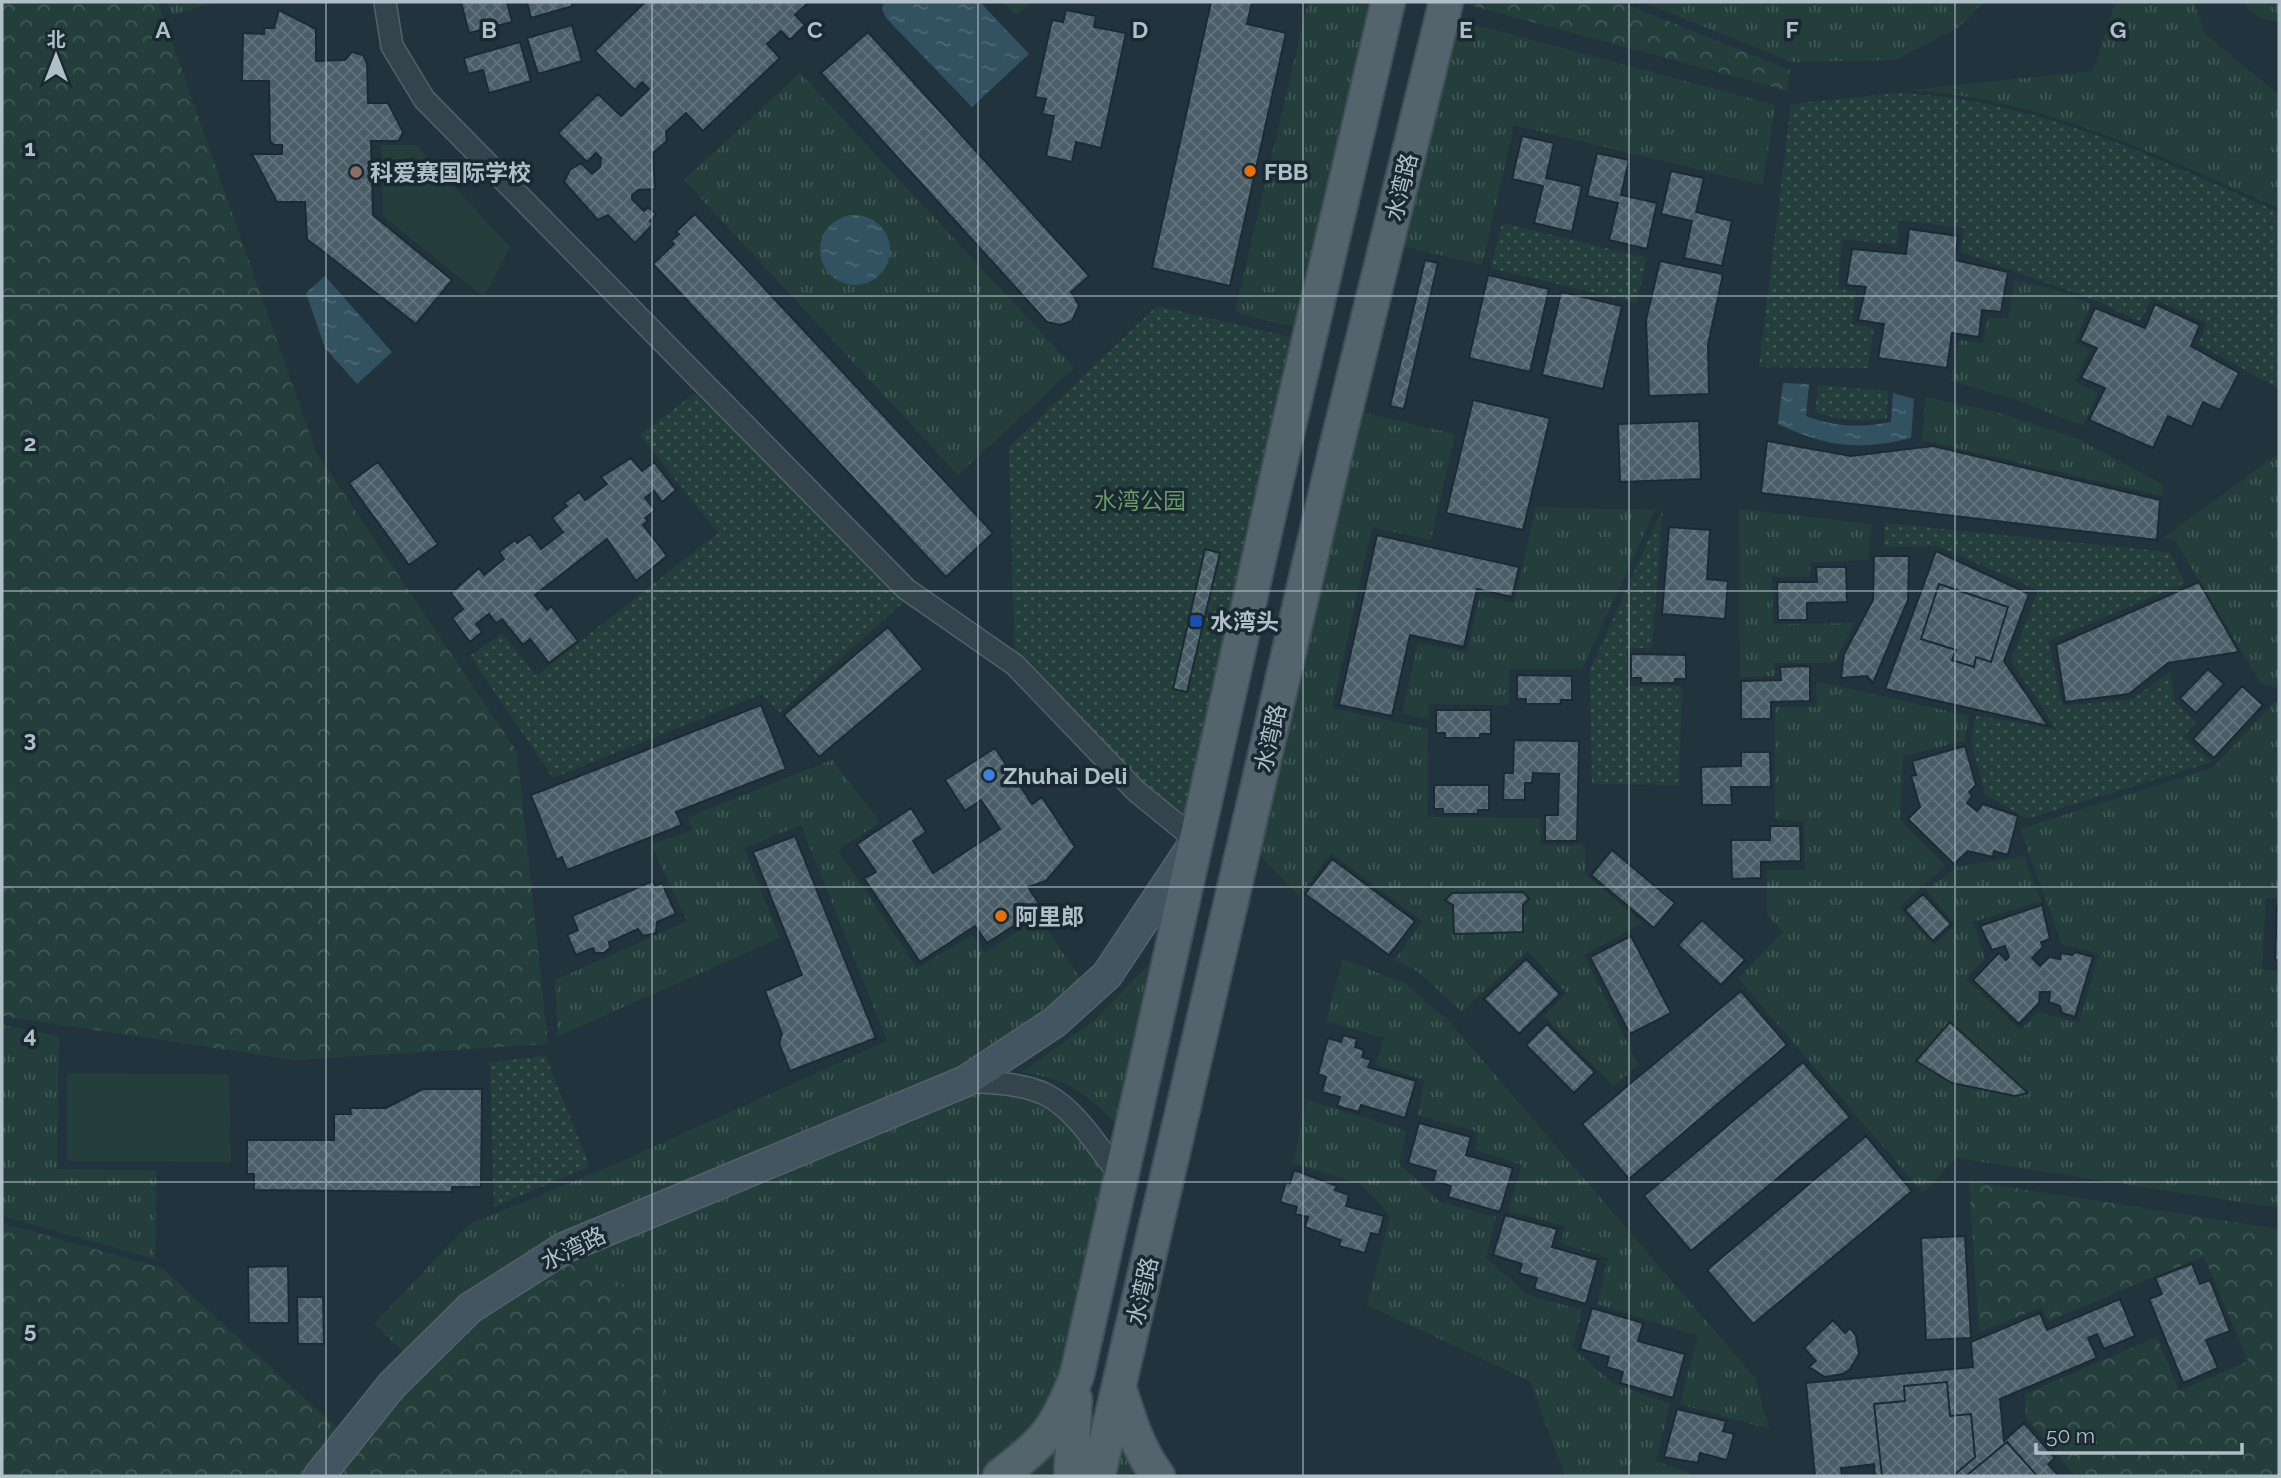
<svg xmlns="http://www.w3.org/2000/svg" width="2281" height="1478" viewBox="0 0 2281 1478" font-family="Raleway,'Noto Sans SC',sans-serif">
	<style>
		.grass { fill: url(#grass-tufts) }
		.forest { fill: url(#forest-crowns) }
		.park { fill: url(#park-dots) }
		.pitch { fill: #243f3b }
		.water { fill: url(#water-ripples) }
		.building { fill: url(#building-cross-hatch); stroke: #1c2b33; stroke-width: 2 }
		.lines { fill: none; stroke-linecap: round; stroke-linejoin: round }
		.street-casing { stroke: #53626a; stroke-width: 24 }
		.secondary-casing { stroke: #53626a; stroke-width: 33 }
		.primary-casing { stroke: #415058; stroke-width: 37 }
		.street { stroke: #35444c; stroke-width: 21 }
		.secondary { stroke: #435560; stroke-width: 30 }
		.primary { stroke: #53646d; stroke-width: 33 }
		.grid { fill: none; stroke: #b0bfc8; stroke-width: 2; stroke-opacity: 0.55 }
		.food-dot { fill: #e8710a; stroke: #1a2931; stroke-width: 2.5 }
		.education-dot { fill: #8d6e63; stroke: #1a2931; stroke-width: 2.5 }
		.transit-dot { fill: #1a4fb4; stroke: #1a2931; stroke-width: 2.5 }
		.shop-dot { fill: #3f7fe0; stroke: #1a2931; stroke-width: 2.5 }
		.labels { text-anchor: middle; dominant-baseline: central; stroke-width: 7; stroke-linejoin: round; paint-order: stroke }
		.poi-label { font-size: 23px; font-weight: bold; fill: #b0bfc8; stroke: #1a2931; text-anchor: start }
		.street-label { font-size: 23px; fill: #b0bfc8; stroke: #1a2931 }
		.park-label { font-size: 23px; fill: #679a66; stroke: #1a2931 }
		.grid-label { font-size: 23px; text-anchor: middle; font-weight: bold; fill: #b0bfc8; stroke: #1a2931; stroke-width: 7; stroke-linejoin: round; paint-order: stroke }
	</style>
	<defs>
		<pattern id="grass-tufts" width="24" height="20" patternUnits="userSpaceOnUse" patternTransform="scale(1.75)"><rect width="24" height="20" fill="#243f3b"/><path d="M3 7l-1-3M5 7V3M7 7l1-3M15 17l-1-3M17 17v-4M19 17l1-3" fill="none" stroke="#415956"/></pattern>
		<pattern id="forest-crowns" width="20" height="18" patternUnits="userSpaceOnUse" patternTransform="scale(1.75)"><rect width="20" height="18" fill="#243f3b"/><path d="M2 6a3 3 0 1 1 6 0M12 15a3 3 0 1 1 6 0" fill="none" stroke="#415956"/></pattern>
		<pattern id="park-dots" width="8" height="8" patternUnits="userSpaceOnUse" patternTransform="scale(1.75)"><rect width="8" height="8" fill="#243f3b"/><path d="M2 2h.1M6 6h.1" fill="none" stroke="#415956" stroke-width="1.8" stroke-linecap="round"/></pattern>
		<pattern id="water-ripples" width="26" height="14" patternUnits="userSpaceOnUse" patternTransform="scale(1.75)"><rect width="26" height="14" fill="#325262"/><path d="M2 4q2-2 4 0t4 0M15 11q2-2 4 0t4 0" fill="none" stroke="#4d6977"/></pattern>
		<pattern id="building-cross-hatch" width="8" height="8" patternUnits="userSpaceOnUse" patternTransform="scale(1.75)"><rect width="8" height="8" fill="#4a5e68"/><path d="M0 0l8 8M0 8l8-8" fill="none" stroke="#62737c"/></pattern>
	</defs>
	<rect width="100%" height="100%" fill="#21333c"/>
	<path class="grass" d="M167,2H216L172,15Z
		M1308,2H1376L1300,329L1235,312Z
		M1643,2H1984L1959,27L1896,60L1792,62Z
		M2116,2H2194L2204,33L2279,95V208C2160,156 2041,98 1909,90L2093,71Z
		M2244,2H2279V21C2264,20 2251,17 2244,2Z
		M1454,19L1775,105L1763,185L1514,125L1482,265L1398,245Z
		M800,73L1074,368L958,475L684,180Z
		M2014,280L2054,289L2091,304L2075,343L2090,349L2075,381L2098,393L2083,426L2014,399L1951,381L1959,340L1983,343L1988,317L2008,319Z
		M1926,397L1993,411L2076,438L2164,485L2162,496L1922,440Z
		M1356,411L1455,434L1431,540L1372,527L1332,708L1428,729L1427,817L1541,818V845H1585V874L1642,923L1584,955L1638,1065L1613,1086L1544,1016L1567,993L1527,951L1462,1012L1417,971L1395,960L1422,921L1331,853L1299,896L1255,850Z
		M2279,453V688L2261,684L2175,540L2163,538Z
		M1536,507L1655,510L1582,669H1509V705L1429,704L1428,719L1402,713L1418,643L1467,652L1480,595L1514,603Z
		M1739,509L1872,524L1868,560L1810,562V577H1772L1773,624L1855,623L1834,663H1774L1775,676L1740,677Z
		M1816,681L1969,716L1964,741L1903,756L1900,819L1945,866L1899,908L1934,945L1956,925L1926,890L1957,867L2024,856L2041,901L1973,922L1985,959L1966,979L2020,1030L2039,1012L2079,1023L2099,954L2062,944L2020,829L2214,767L2275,701H2279V898H2266L2262,969L2279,971V1208L1956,1158L1923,1193L1738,978L1783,932L1767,915V870H1805L1804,821L1775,820V707H1817Z
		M832,760L880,822L838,850L917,968L972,935L985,953L1039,917L1084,984L963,1076L562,1243L409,1357L374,1324L468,1225L620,1162L887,1041L801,825L744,848L780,938L558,1036L555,980L687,921L651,844L693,830L688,817Z
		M1343,959L1404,983L1448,1020L1755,1378L1769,1429L1680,1404L1698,1336L1597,1304L1608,1258L1561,1243L1565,1226L1508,1211L1522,1165L1475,1150L1478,1132L1417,1115L1425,1080L1376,1065L1384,1038L1326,1021Z
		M1149,964L1115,1123C1082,1090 1068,1080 1022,1072L1096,1019Z
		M2,1025L59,1036L57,1169L156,1170L155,1259L2,1216Z
		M966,1082L1046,1095L1119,1175L1046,1434L986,1476H668L662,1382L564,1249Z
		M1307,1100L1407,1131L1399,1163L1440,1202L1496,1217L1486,1258L1528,1295L1582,1310L1572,1348L1613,1383L1670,1404L1656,1461L1690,1473L1689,1476H1565L1530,1381L1367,1305L1390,1216L1361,1184L1293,1163Z
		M1064,1428V1476H1012Z
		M1118,1442L1136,1476H1104Z"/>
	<path class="forest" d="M2,2H158L316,452L517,752L548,1044L294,1060L2,1016Z
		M1458,2H1621L1790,70L1787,91Z
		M1969,1181L2279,1229V1476H2075L2026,1417L2025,1394L2157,1337L2179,1391L2248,1361L2204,1256L2048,1321L2042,1307L1979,1332Z
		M2,1223L162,1268L348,1438L318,1476H2Z
		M564,1249L627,1289L662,1383L668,1476H320L392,1385Z"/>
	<path class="park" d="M1897,93C2034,98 2155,158 2279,212V389L2198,344L2207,323L2152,298L2140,322L2095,300L1961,252L1964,228L1899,220L1897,245L1842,239L1838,289L1856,291L1852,324L1874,328L1868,368L1759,367L1791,104Z
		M1502,223L1647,258L1636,303L1491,268Z
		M1157,306L1308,341L1196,840L1015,665L1009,447Z
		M1818,385L1888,391L1887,418C1860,423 1840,420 1815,412Z
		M695,393L906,600L779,713L762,694L553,778L470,656L502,633L536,676L718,533L640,435Z
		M1663,508L1652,648H1627V686H1682L1679,785L1592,784L1590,670Z
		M1885,523L2169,552L2185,583L2049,641L2062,706L2133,699L2170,671L2174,701L2196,722L2183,737L2212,762L2027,819L1985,794L1971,742L1976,715L2057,730L2011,661L2038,590L1937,546L1884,547Z
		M545,1055L590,1166L494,1207L490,1063Z"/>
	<path class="pitch" d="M1003,2H1032L1017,16Z
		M381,145H416L510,247L484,297L383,216Z
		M67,1073L229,1074L231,1162L67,1161Z"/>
	<path class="water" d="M884,2H980L1029,54L972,107L886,18L882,9Z
		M820 250a35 35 0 1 1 70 0a35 35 0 1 1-70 0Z
		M325,276L392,352L357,384L325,348L306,293Z
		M1783,383L1809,384L1806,416C1835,427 1860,428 1891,422L1893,393L1914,399L1911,438C1858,451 1827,447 1778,424Z"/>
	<path class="building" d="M461,2H507L512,22L469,33Z
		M527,2H571L573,6L531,18Z
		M645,2H809L795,15L805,25L790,40L781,31L767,44L780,58L703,131L686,113L666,132L667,141L653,153L655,189L638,190L632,195V199L644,211L648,207L656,214L650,221L653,224L635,243L608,215L598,220L564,182L570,170L581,163L592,174L600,167L601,158L596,153L587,162L558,133L598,94L621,116L649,89L642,82L635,90L595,51Z
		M1211,2H1252L1247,24L1286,33L1230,286L1152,268Z
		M279,10L316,29V61L345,60L352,52L363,55L367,63L368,103H388L403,132L399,141H371L373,215L452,280L416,324L307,239L305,202H277L252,154H282V145H274L270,141L269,81H242L243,33L264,34V28H274Z
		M1066,10L1096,16L1094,27L1126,33L1101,148L1076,142L1072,162L1046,156L1054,116L1042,114L1046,99L1035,97L1052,20L1063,22Z
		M572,25L582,61L538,74L527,38Z
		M868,32L1089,276L1071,292L1079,305L1072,321L1060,325L1047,322L821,73Z
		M520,42L531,81L489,93L483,70L468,74L464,58Z
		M1522,136L1554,143L1546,178L1582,186L1572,232L1534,223L1543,186L1512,179Z
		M1597,153L1629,160L1621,195L1657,203L1647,249L1609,240L1618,203L1587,196Z
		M1671,171L1704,178L1696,212L1732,221L1722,266L1684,258L1692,221L1661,214Z
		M695,214L993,533L946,577L653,264L674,244L671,241L679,234L676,232Z
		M1909,229L1958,236L1955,260L2008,272L2001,312L1982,310L1979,337L1952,333L1947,368L1878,358L1884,324L1858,320L1866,287L1846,285L1852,249L1906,254Z
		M1425,260L1438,263L1404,409L1390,406Z
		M1660,261L1723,274L1708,345L1709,394L1649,396L1646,320Z
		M1488,275L1549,289L1530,372L1469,358Z
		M1561,292L1622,306L1603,389L1542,375Z
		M2155,304L2200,325L2191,346L2239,373L2220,410L2203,402L2192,427L2168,416L2153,448L2089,420L2105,388L2081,378L2097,348L2080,341L2095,308L2145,328Z
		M1473,400L1550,418L1523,530L1446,513Z
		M1699,421L1701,479L1620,482L1618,424Z
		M1767,441L1851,456L1933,446L2160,500L2157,540L1761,493Z
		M631,458L642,471L654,462L676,490L662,502L654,491L645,498L655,510L645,518L648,521L643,525L667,556L636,581L607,539L535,595L547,610L551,606L578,641L549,663L530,639L523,645L502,619L496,623L489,614L476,624L482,632L470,642L452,618L463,609L451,593L479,568L484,575L504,559L499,552L515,540L517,543L530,534L541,549L563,532L552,518L567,506L564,503L579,492L585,500L607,484L601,477Z
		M378,462L438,544L409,565L349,483Z
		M1669,527L1710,530L1707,579L1728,581L1725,619L1662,614Z
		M1377,535L1519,567L1512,597L1477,589L1464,647L1410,635L1392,716L1339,705Z
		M1205,549L1220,553L1187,692L1173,689Z
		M1936,551L2029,594L2004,661L2048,726L1885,689Z
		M1874,556H1909L1908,600L1873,683L1867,676L1841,678L1844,654L1873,600Z
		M1816,567H1846L1847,602L1807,603V620H1778L1777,582H1817Z
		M2199,582L2239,652L2168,663L2129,694L2065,702L2056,645Z
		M1939,584L2008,607L1991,662L1976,657L1974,667L1952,660L1956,650L1921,639Z
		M888,627L923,669L819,757L784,715Z
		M1631,654L1686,655V679H1675V683H1641V678H1631Z
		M1810,666V701L1771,702V719H1741V681L1781,680L1780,667Z
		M2208,669L2224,684L2196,713L2180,698Z
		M1517,675L1572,676V700H1561V704H1526V699H1517Z
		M2242,686L2263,705L2214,758L2193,739Z
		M761,705L786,769L676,812L682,825L567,870L562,857L557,860L531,795Z
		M1436,710H1491V734H1480V738H1445V733H1436Z
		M1514,740L1579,741L1577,841H1545V815H1558L1559,774L1533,773L1532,783H1525V800H1503L1504,773H1513Z
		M1965,746L1976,785L1969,792L1972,796L1967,803L1977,811L1983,804L2018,816L2008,855L1994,851L1993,857L1968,851L1954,864L1908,819L1920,807L1911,776L1916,775L1912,761Z
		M995,748L1032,804L1042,797L1075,847L1046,881L1028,887L1042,908L987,943L975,926L920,962L864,878L876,872L857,844L911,808L926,832L913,841L933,873L1000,829L981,800L965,811L945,780Z
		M1741,752H1770L1771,787H1731L1732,805H1702L1701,767L1741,766Z
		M1434,785H1489V810H1478V814H1443V809H1434Z
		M1770,826H1800L1801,861L1761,862V878L1732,879L1731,840H1770Z
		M795,836L876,1038L790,1071L779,1043L782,1034L765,991L802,975L753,852Z
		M1612,850L1675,903L1654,928L1591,875Z
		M1332,859L1415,921L1389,955L1305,894Z
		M653,881L655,886L662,883L676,914L657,922L656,933L643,936L638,929L609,942L610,948L604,953H595L593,948L576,955L567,935L578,930L572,916Z
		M1523,892L1529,899L1523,905V932L1454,934L1453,905L1445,900L1452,893Z
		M1923,894L1951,924L1933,941L1905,910Z
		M2042,905L2050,939L2041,942L2043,947L2032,958L2040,966L2049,957L2060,959L2061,953L2072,955L2076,952L2093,957L2075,1017L2062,1013L2060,1006L2049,1002L2050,992H2040L2039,1003L2019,1024L1973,980L1999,953L2006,960L2009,957L2005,946L1992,950L1980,926Z
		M2277,906H2279V960H2275Z
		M1702,920L1745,960L1721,985L1678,945Z
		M1631,936L1671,1013L1630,1034L1590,957Z
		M1526,959L1560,994L1519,1034L1484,999Z
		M1741,991L1787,1045L1629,1179L1582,1124Z
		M1950,1022L2028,1093L2015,1096L1952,1083L1916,1061Z
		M1547,1024L1595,1072L1574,1093L1526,1045Z
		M1343,1035L1357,1039L1355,1047L1364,1050L1362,1057L1371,1060L1368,1067L1416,1081L1405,1118L1361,1105L1359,1112L1337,1106L1340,1097L1322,1092L1326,1077L1318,1074L1328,1038L1341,1042Z
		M1803,1062L1850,1117L1691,1251L1644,1196Z
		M423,1089H482L481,1187H452V1192L254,1190V1174H247V1140H334V1114H351L350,1108H386Z
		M1419,1123L1471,1137L1466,1155L1513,1168L1500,1212L1448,1197L1451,1186L1433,1181L1436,1171L1408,1163Z
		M1866,1136L1912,1191L1753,1324L1707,1270Z
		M1294,1170L1337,1186L1335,1190L1349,1195L1346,1206L1384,1216L1379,1235L1371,1233L1365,1253L1339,1246L1341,1240L1305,1227L1308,1217L1295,1214L1297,1207L1280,1202L1286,1182L1290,1183Z
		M1505,1215L1557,1229L1552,1247L1598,1260L1586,1304L1534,1289L1537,1278L1519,1273L1522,1264L1493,1255Z
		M1965,1236L1971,1338L1926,1340L1921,1238Z
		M2192,1264L2200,1284L2210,1280L2230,1331L2206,1340L2218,1368L2183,1383L2149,1299L2162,1294L2155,1278Z
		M288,1266L289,1323H249L248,1267Z
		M297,1297H323L324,1344H298Z
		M2120,1299L2135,1336L2104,1349L2097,1334L2088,1338L2097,1358L2000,1399L2004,1441L2024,1423L2055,1458L2048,1464L2059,1476H2037L2007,1442L1966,1476H1953L1975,1457L1971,1414L1950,1416L1947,1382L1904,1386L1905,1401L1874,1404L1882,1476H1875L1874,1464L1841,1468L1842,1476H1815L1806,1383L1973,1367L1971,1342L2040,1313L2047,1330Z
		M1592,1308L1643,1323L1638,1341L1685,1354L1673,1398L1620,1383L1623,1372L1606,1367L1609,1357L1580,1349Z
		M1833,1320L1845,1333L1850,1328L1856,1336L1859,1354L1850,1369L1843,1374L1825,1377L1809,1367L1816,1361L1804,1348Z
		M1947,1382L1950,1416L1971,1414L1975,1457L1953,1476H1882L1874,1404L1905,1401L1904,1386Z
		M1677,1409L1726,1421L1723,1431L1734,1434L1727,1460L1700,1453L1698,1463L1664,1457Z
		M2007,1442L2037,1476H1966Z"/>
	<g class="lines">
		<defs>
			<path id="street" d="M385,2L392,46L424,99L906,589L1015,665L1136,791L1196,840
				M966,1081C992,1083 1023,1083 1047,1095C1077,1111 1098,1148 1120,1175"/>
			<path id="secondary" d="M319,1476L392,1385L470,1308L564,1248L966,1081L1055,1022L1107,975L1192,847"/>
			<path id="primary" d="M1119,1387C1129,1419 1138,1450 1158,1476
				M1000,1476C1046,1440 1056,1430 1077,1375L1285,442L1388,2
				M1071,1476L1075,1399
				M1098,1476L1335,453L1446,2"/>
		</defs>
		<use href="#street" class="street-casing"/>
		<use href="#secondary" class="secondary-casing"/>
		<use href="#primary" class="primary-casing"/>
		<use href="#street" class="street"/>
		<use href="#secondary" class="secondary"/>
		<use href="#primary" class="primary"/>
	</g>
	<path class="grid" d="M326,2V1476M652,2V1476M978,2V1476M1303,2V1476M1629,2V1476M1955,2V1476M2,296H2279M2,591H2279M2,887H2279M2,1182H2279"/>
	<g class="food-dot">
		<circle cx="1250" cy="171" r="7"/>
		<circle cx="1001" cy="916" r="7"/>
	</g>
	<circle class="education-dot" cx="356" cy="172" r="7"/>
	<rect class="transit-dot" x="1189" y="614" width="14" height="14" rx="3.5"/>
	<circle class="shop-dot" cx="989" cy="775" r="7"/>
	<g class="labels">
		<g class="poi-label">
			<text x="1264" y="171">FBB</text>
			<text x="370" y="172">科爱赛国际学校</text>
			<text x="1210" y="621">水湾头</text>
			<text x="1003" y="775">Zhuhai Deli</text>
			<text x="1015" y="916">阿里郎</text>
		</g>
		<g class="street-label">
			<text transform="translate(1401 187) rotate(-76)">水湾路</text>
			<text transform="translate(1270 738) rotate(-77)">水湾路</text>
			<text transform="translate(573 1248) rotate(-26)">水湾路</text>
			<text transform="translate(1142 1291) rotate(-77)">水湾路</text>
		</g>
		<g class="park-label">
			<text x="1140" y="500">水湾公园</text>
		</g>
	</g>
	<g class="grid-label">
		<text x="163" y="38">A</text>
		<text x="489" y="38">B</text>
		<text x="815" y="38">C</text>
		<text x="1140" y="38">D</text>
		<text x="1466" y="38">E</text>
		<text x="1792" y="38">F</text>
		<text x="2118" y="38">G</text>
		<text x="30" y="156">1</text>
		<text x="30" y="451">2</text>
		<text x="30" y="747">3</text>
		<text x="30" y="1043">4</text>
		<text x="30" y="1338">5</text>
	</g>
	<rect width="2281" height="1478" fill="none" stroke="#b0bfc8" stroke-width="7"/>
	<g transform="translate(56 56)" stroke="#1a2931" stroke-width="5" paint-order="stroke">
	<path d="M0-5L12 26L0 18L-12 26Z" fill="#b0bfc8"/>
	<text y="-10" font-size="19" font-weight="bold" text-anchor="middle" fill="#b0bfc8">北</text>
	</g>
	<path d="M2036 1443v10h206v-10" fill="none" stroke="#b0bfc8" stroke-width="3.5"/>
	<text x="2046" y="1443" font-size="21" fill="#b0bfc8" stroke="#1a2931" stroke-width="5" paint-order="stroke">50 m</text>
</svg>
